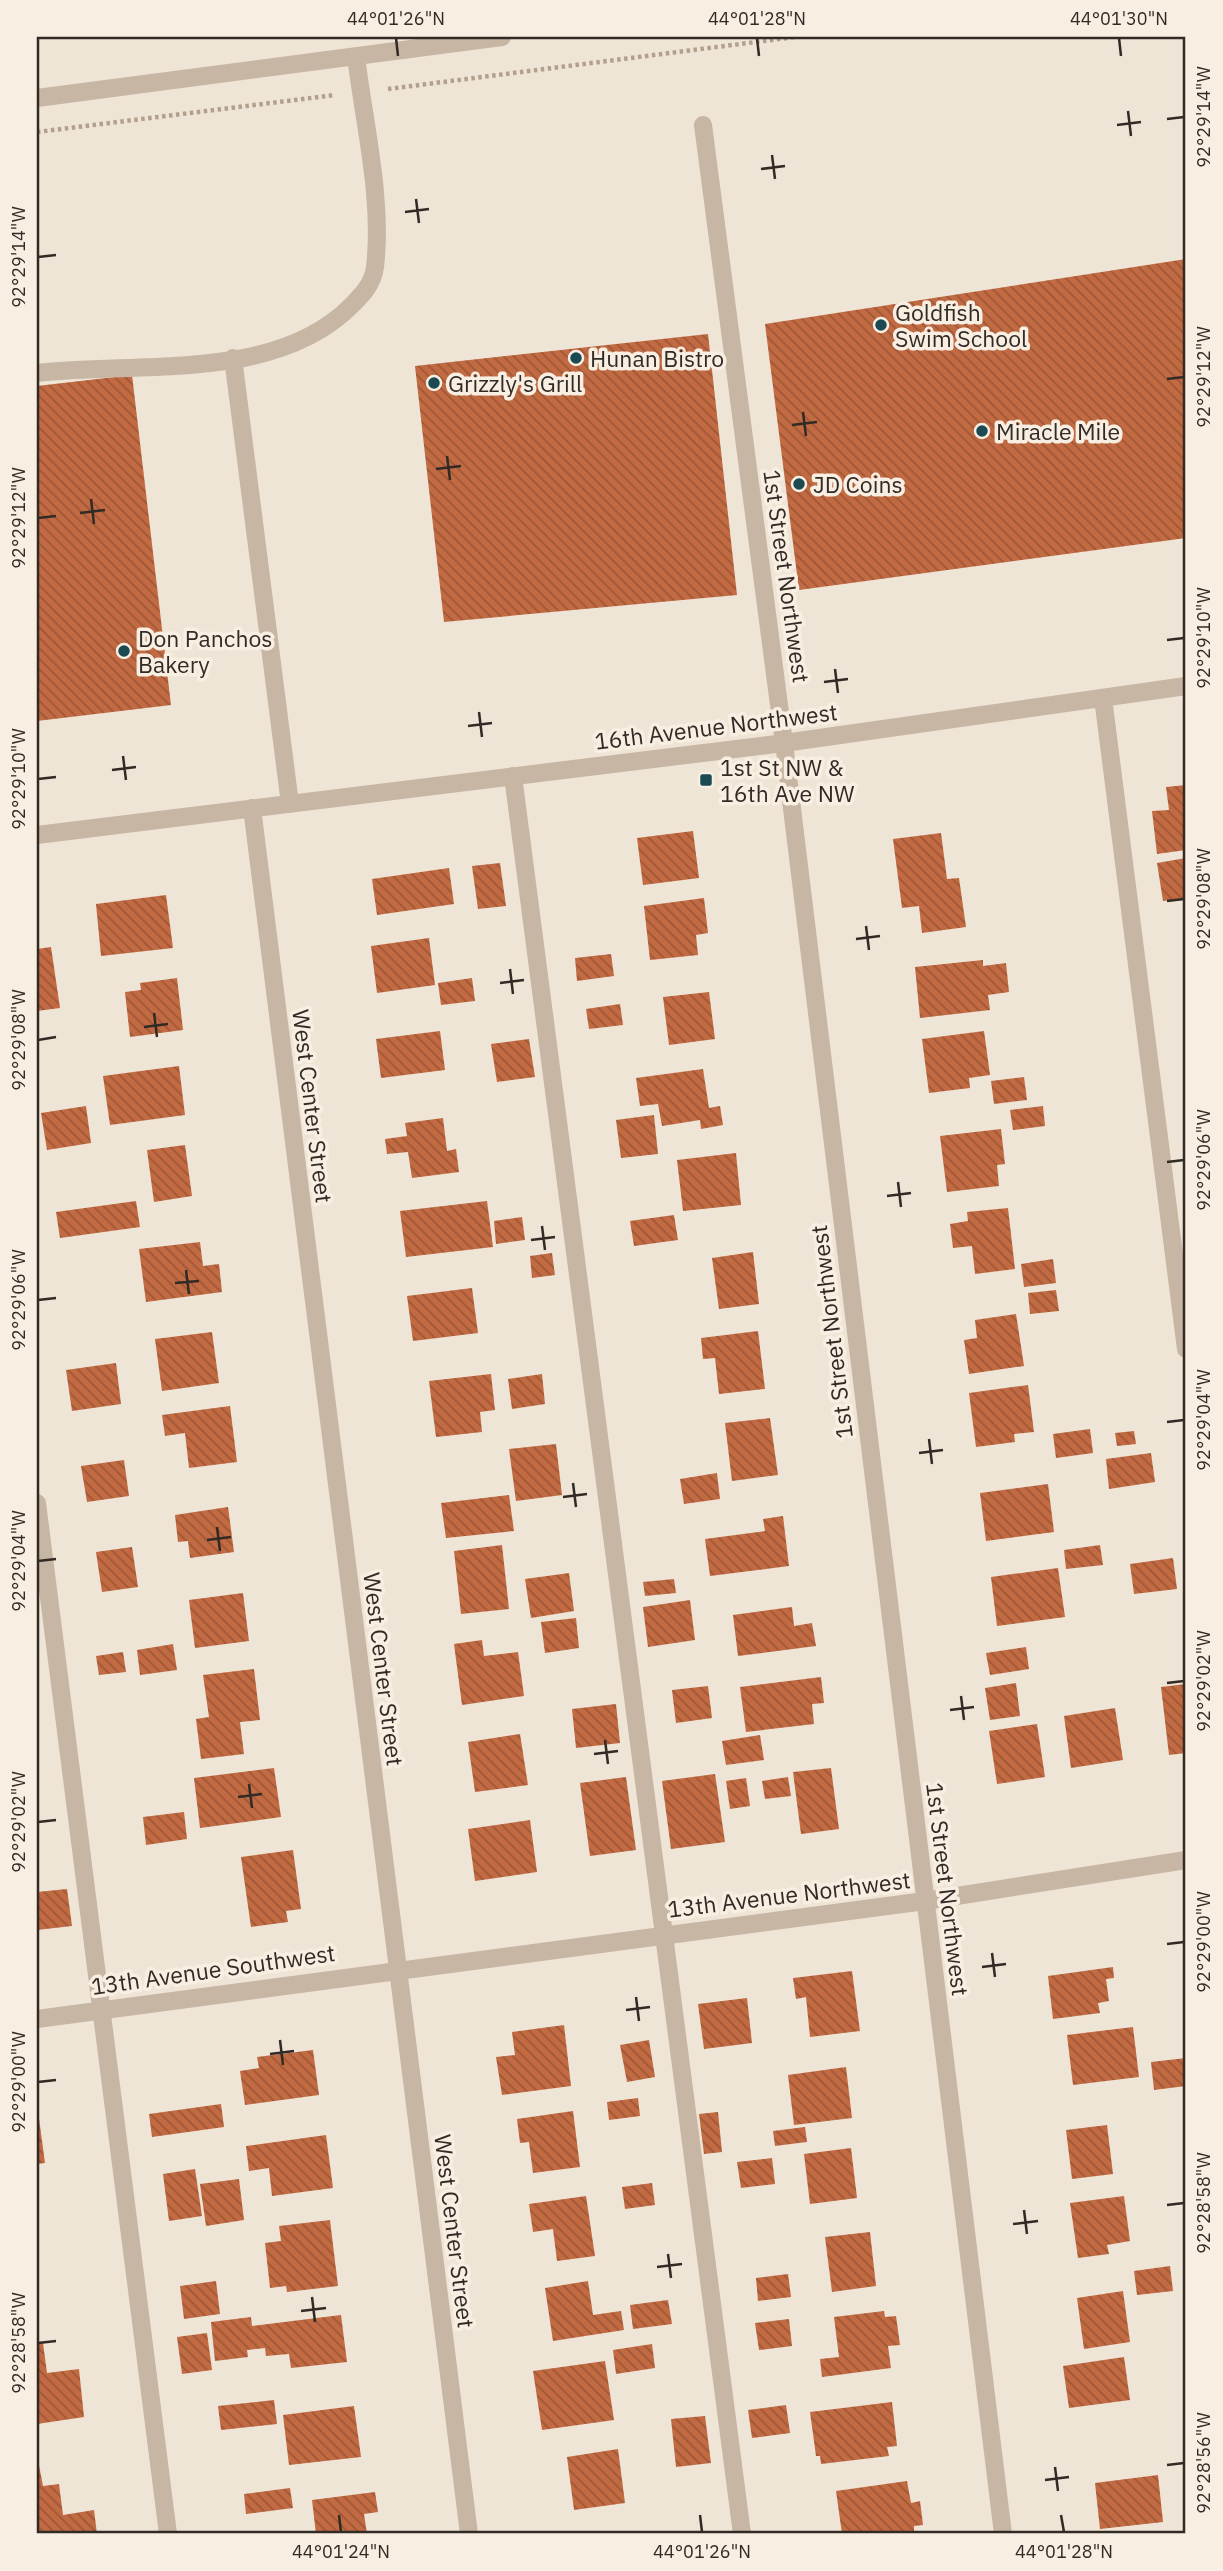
<svg xmlns="http://www.w3.org/2000/svg" width="1223" height="2571" viewBox="0 0 1223 2571" font-family="'IBM Plex Sans',sans-serif">
	<style>
		.building { fill: url(#building-back-hatch) }
		.lines { fill: none; stroke-linecap: round; stroke-linejoin: round }
		.path { stroke: #b2a08e; stroke-width: 4.5; stroke-dasharray: 3.5 3.5; stroke-linecap: butt }
		.minor { stroke: #c7b6a3; stroke-width: 18 }
		.ticks { fill: none; stroke: #322a25; stroke-width: 2.5 }
		.poi-dot { fill: #1c4a52; stroke: #f8efe2; stroke-width: 2.5 }
		.labels { text-anchor: middle; dominant-baseline: central; stroke-width: 7; stroke-linejoin: round; paint-order: stroke }
		.poi-label { font-size: 23px; fill: #322a25; stroke: #f8efe2; text-anchor: start }
		.street-label { font-size: 23px; fill: #322a25; stroke: #f8efe2 }
		.neatline { fill: none; stroke: #322a25; stroke-width: 2.5 }
		.ticks-label { font-size: 18px; text-anchor: middle; fill: #322a25 }
	</style>
	<defs>
		<pattern id="building-back-hatch" width="6" height="6" patternUnits="userSpaceOnUse" patternTransform="scale(1.75)"><rect width="6" height="6" fill="#c26a42"/><path d="M-1 5l2 2M0 0l6 6M5-1l2 2" fill="none" stroke="#9e5737"/></pattern>
	</defs>
	<rect width="100%" height="100%" fill="#efe5d6"/>
	<path class="building" d="M1186,259V538L799,590L765,324Z
		M708,334L737,595L444,622L415,366Z
		M132,375L171,705L37,721V386Z
		M1186,785V850L1157,854L1152,811L1169,810L1166,787Z
		M693,831L699,878L643,885L637,838Z
		M941,833L947,879L959,878L966,927L922,933L919,906L902,908L893,839Z
		M1186,858V898L1163,901L1157,863Z
		M500,863L506,906L478,909L472,866Z
		M449,868L454,904L377,915L372,879Z
		M166,895L173,948L101,956L96,904Z
		M704,898L708,933L696,935L698,955L650,960L644,906Z
		M429,938L435,985L377,993L371,946Z
		M51,947L60,1008L37,1011V949Z
		M611,954L614,976L577,981L575,958Z
		M983,960V966L1006,963L1009,992L988,995L990,1010L920,1018L915,967Z
		M177,978L183,1030L130,1037L125,992L141,990L140,983Z
		M472,978L475,1001L441,1005L438,983Z
		M709,992L715,1039L669,1045L663,997Z
		M620,1004L623,1025L589,1029L586,1009Z
		M440,1031L445,1070L381,1078L376,1039Z
		M984,1031L990,1075L969,1078L970,1088L929,1093L922,1039Z
		M529,1039L535,1077L497,1082L491,1044Z
		M179,1066L185,1115L110,1125L103,1076Z
		M703,1069L709,1108L720,1106L723,1125L701,1129L700,1120L662,1126L658,1104L640,1106L636,1078Z
		M1024,1077L1027,1100L994,1104L991,1081Z
		M86,1106L91,1143L47,1150L41,1113Z
		M1043,1106L1045,1126L1013,1130L1010,1110Z
		M654,1115L658,1154L621,1158L616,1120Z
		M443,1118L447,1151L456,1149L459,1172L412,1178L408,1152L387,1154L385,1139L407,1136L405,1123Z
		M1001,1129L1005,1164L997,1165L999,1186L947,1192L940,1136Z
		M185,1145L192,1196L154,1202L147,1150Z
		M736,1153L741,1205L683,1211L677,1160Z
		M136,1201L140,1227L60,1238L56,1212Z
		M487,1201L493,1247L406,1257L400,1211Z
		M1008,1208L1015,1269L975,1274L972,1246L953,1248L950,1224L968,1221L967,1212Z
		M674,1215L678,1240L634,1246L630,1221Z
		M522,1217L525,1240L496,1244L494,1221Z
		M200,1242L203,1266L219,1264L222,1292L146,1302L139,1249Z
		M753,1252L759,1304L719,1309L712,1258Z
		M552,1253L555,1275L532,1278L530,1256Z
		M1053,1259L1056,1283L1024,1287L1021,1264Z
		M472,1288L478,1333L413,1341L407,1296Z
		M1056,1290L1059,1311L1030,1314L1028,1293Z
		M1016,1314L1024,1366L969,1374L964,1340L977,1338L975,1320Z
		M758,1331L765,1389L719,1394L715,1358L703,1359L701,1338Z
		M212,1332L219,1383L162,1391L155,1339Z
		M116,1363L121,1404L72,1411L66,1370Z
		M491,1374L495,1410L480,1412L482,1432L436,1437L429,1381Z
		M542,1374L545,1404L512,1409L508,1379Z
		M1028,1385L1034,1432L1014,1434L1015,1442L976,1447L969,1393Z
		M230,1406L237,1462L189,1468L185,1433L165,1436L162,1415Z
		M770,1418L778,1475L732,1481L725,1423Z
		M1090,1429L1093,1453L1056,1458L1053,1434Z
		M1134,1431L1136,1444L1117,1446L1115,1433Z
		M556,1444L562,1495L516,1501L509,1449Z
		M1151,1453L1155,1482L1109,1489L1106,1459Z
		M124,1460L129,1496L87,1502L81,1466Z
		M717,1473L720,1499L684,1504L680,1479Z
		M1048,1484L1054,1532L986,1541L980,1493Z
		M509,1495L514,1531L446,1538L441,1503Z
		M228,1507L234,1552L190,1558L188,1541L178,1542L175,1515Z
		M783,1516L789,1566L710,1576L705,1539L765,1531L763,1519Z
		M502,1545L509,1609L461,1614L454,1551Z
		M1100,1545L1103,1565L1066,1569L1064,1550Z
		M132,1547L138,1587L102,1592L96,1552Z
		M1173,1558L1177,1589L1134,1594L1130,1564Z
		M1058,1568L1065,1617L997,1626L991,1577Z
		M569,1573L574,1611L531,1618L525,1579Z
		M674,1579L676,1593L645,1596L643,1582Z
		M243,1593L249,1641L195,1648L189,1600Z
		M690,1600L695,1640L648,1647L643,1607Z
		M792,1607L794,1626L812,1623L816,1646L738,1656L733,1615Z
		M576,1618L579,1648L545,1653L541,1622Z
		M482,1640L484,1656L518,1652L524,1696L462,1705L454,1644Z
		M173,1644L177,1670L140,1675L137,1650Z
		M1026,1647L1029,1669L990,1675L986,1653Z
		M123,1652L126,1672L99,1675L96,1656Z
		M254,1669L260,1720L240,1722L244,1754L201,1759L196,1719L209,1717L203,1675Z
		M821,1677L824,1703L812,1704L814,1724L746,1732L740,1687Z
		M1016,1683L1020,1716L990,1720L985,1688Z
		M1186,1684V1753L1169,1755L1161,1687Z
		M708,1686L712,1718L676,1723L672,1690Z
		M616,1704L620,1743L576,1748L572,1709Z
		M1115,1708L1123,1760L1071,1768L1064,1716Z
		M1037,1724L1045,1777L997,1784L989,1731Z
		M520,1734L528,1785L475,1792L468,1742Z
		M760,1735L764,1760L726,1765L722,1741Z
		M274,1768L281,1817L200,1828L194,1778Z
		M831,1768L839,1829L801,1834L793,1772Z
		M715,1774L725,1842L671,1849L662,1781Z
		M626,1777L636,1850L590,1856L580,1783Z
		M788,1777L791,1796L765,1799L762,1781Z
		M746,1778L750,1806L730,1809L726,1781Z
		M184,1812L187,1839L146,1845L143,1817Z
		M530,1820L537,1872L475,1881L468,1829Z
		M293,1850L301,1909L286,1911L288,1922L251,1927L241,1857Z
		M67,1889L72,1926L37,1930V1892Z
		M1113,1967L1114,1978L1106,1979L1109,2001L1098,2003L1100,2013L1053,2019L1048,1976Z
		M852,1971L860,2031L810,2037L806,1997L796,1999L793,1978Z
		M747,1998L752,2043L704,2049L698,2004Z
		M564,2025L571,2086L502,2095L496,2057L515,2055L512,2032Z
		M1133,2027L1139,2077L1073,2085L1067,2035Z
		M649,2040L655,2077L627,2082L620,2045Z
		M313,2050L319,2095L245,2105L240,2071L259,2068L257,2057Z
		M1186,2058V2086L1154,2090L1151,2062Z
		M846,2067L852,2118L794,2125L788,2075Z
		M638,2098L640,2116L609,2120L607,2102Z
		M221,2104L224,2127L152,2137L149,2114Z
		M38,2111L45,2163L37,2164V2112Z
		M573,2111L580,2167L533,2173L529,2142L520,2143L517,2119Z
		M718,2112L722,2152L704,2154L699,2114Z
		M1107,2125L1113,2174L1072,2179L1066,2130Z
		M805,2127L807,2142L775,2146L773,2131Z
		M326,2135L333,2188L272,2196L269,2168L249,2171L246,2146Z
		M851,2148L857,2198L810,2204L804,2154Z
		M772,2158L775,2184L741,2188L737,2162Z
		M195,2169L202,2216L169,2221L163,2174Z
		M239,2179L244,2220L206,2226L200,2184Z
		M652,2183L655,2205L625,2209L622,2187Z
		M586,2196L595,2256L557,2261L553,2229L533,2232L529,2204Z
		M1124,2196L1130,2241L1107,2245L1109,2254L1078,2258L1070,2203Z
		M330,2220L338,2286L287,2292L286,2286L270,2288L265,2243L281,2241L279,2226Z
		M870,2232L876,2286L832,2292L825,2237Z
		M1170,2266L1173,2291L1137,2295L1134,2271Z
		M788,2274L791,2297L758,2301L756,2278Z
		M216,2281L220,2314L184,2319L180,2286Z
		M588,2281L593,2315L621,2311L624,2330L553,2341L545,2288Z
		M1123,2291L1130,2342L1084,2349L1077,2298Z
		M668,2300L672,2324L633,2329L630,2305Z
		M884,2311L885,2317L896,2316L900,2345L888,2346L891,2368L822,2377L820,2359L839,2357L834,2317Z
		M341,2315L347,2362L291,2368L289,2354L266,2356L265,2348L247,2350L248,2357L215,2361L211,2322L251,2317L252,2326Z
		M789,2319L792,2346L759,2350L755,2323Z
		M207,2333L212,2370L182,2374L177,2337Z
		M43,2343L47,2373L79,2369L84,2417L37,2424V2344Z
		M652,2344L655,2368L616,2374L613,2350Z
		M1124,2357L1130,2400L1069,2408L1063,2366Z
		M605,2361L614,2420L542,2430L533,2371Z
		M274,2400L277,2424L221,2430L218,2406Z
		M892,2402L897,2446L887,2447L889,2456L821,2464L820,2456H816L810,2412Z
		M786,2405L790,2433L752,2438L748,2410Z
		M354,2406L361,2457L289,2465L283,2415Z
		M705,2416L711,2463L676,2467L671,2419Z
		M618,2449L625,2503L574,2510L567,2457Z
		M37,2455L43,2486L59,2484L63,2515L94,2510L97,2534H37Z
		M1158,2475L1163,2522L1100,2529L1095,2483Z
		M907,2481L911,2503L920,2501L923,2525L914,2526V2534H842L836,2491Z
		M290,2488L293,2508L246,2514L244,2494Z
		M375,2492L378,2512L364,2514L367,2534H316L312,2500Z"/>
	<g class="lines">
		<path class="path" d="M388,89L795,37
			M37,132L335,95"/>
		<path class="minor" d="M37,98L502,37
			M703,125L784,743L1003,2534
			M233,358L290,804
			M37,373C136,361 274,383 351,306C362,295 373,284 375,267C383,198 364,124 356,56
			M1103,698L1186,1349
			M513,776L742,2534
			M252,808L469,2534
			M37,835L784,743L1186,686
			M37,1503L168,2534
			M37,2019L925,1901L1186,1860"/>
	</g>
	<path class="ticks" d="M396,38L398,56M757,38L759,56M1119,38L1121,56M1128,111L1131,136M1167,119L1184,117M1117,125L1141,122M772,155L775,179M761,169L785,166M416,199L419,223M405,212L429,209M38,257L56,255M1167,379L1184,377M803,412L806,436M792,425L817,422M447,456L450,480M436,469L461,466M91,499L94,524M80,513L105,510M38,518L56,516M1167,640L1184,638M835,669L838,693M824,682L848,679M479,712L482,737M468,726L492,723M123,756L126,780M112,770L136,767M38,779L56,777M1167,901L1184,899M866,926L869,950M856,939L880,936M510,969L513,994M500,983L524,980M154,1013L157,1037M144,1027L168,1024M38,1040L56,1037M1167,1162L1184,1160M898,1182L901,1207M887,1196L911,1193M542,1226L545,1250M531,1240L555,1237M186,1270L189,1294M175,1283L199,1281M38,1300L56,1298M1167,1422L1184,1420M929,1439L932,1464M919,1453L943,1450M573,1483L576,1507M563,1497L587,1494M217,1527L220,1551M207,1540L231,1537M38,1561L56,1559M1167,1683L1184,1681M961,1696L964,1720M950,1710L974,1707M605,1740L608,1764M594,1754L618,1751M249,1784L252,1808M238,1797L262,1794M38,1822L56,1820M1167,1944L1184,1942M992,1953L995,1977M982,1967L1006,1964M636,1997L639,2021M626,2010L650,2007M280,2040L283,2065M270,2054L294,2051M38,2082L56,2080M1167,2205L1184,2203M1024,2210L1027,2234M1013,2224L1038,2221M668,2254L671,2278M657,2267L682,2264M312,2297L315,2322M301,2311L326,2308M38,2343L56,2341M1167,2465L1184,2463M1055,2467L1058,2491M1045,2480L1069,2477M339,2515L341,2532M700,2515L702,2532M1061,2515L1064,2532"/>
	<g class="poi-dot">
		<circle cx="881" cy="325" r="7"/>
		<circle cx="576" cy="358" r="7"/>
		<circle cx="434" cy="383" r="7"/>
		<circle cx="982" cy="431" r="7"/>
		<circle cx="799" cy="484" r="7"/>
		<circle cx="124" cy="651" r="7"/>
		<rect x="699" y="773" width="14" height="14" rx="3.5"/>
	</g>
	<g class="labels">
		<g class="poi-label">
			<text x="895" y="312">Goldfish<tspan x="895" dy="26">Swim School</tspan></text>
			<text x="590" y="358">Hunan Bistro</text>
			<text x="448" y="383">Grizzly's Grill</text>
			<text x="996" y="431">Miracle Mile</text>
			<text x="813" y="484">JD Coins</text>
			<text x="138" y="638">Don Panchos<tspan x="138" dy="26">Bakery</tspan></text>
			<text x="720" y="767">1st St NW &amp;<tspan x="720" dy="26">16th Ave NW</tspan></text>
		</g>
		<g class="street-label">
			<text transform="translate(787 576) rotate(82)">1st Street Northwest</text>
			<text transform="translate(716 726) rotate(-7)">16th Avenue Northwest</text>
			<text transform="translate(313 1106) rotate(83)">West Center Street</text>
			<text transform="translate(831 1332) rotate(-97)">1st Street Northwest</text>
			<text transform="translate(384 1669) rotate(83)">West Center Street</text>
			<text transform="translate(948 1889) rotate(83)">1st Street Northwest</text>
			<text transform="translate(789 1894) rotate(-7)">13th Avenue Northwest</text>
			<text transform="translate(213 1969) rotate(-8)">13th Avenue Southwest</text>
			<text transform="translate(455 2231) rotate(83)">West Center Street</text>
		</g>
	</g>
	<rect width="1223" height="2571" fill="none" stroke="#f8efe2" stroke-width="77"/>
	<rect x="38" y="38" width="1146" height="2494" class="neatline"/>
	<g class="ticks-label">
		<text x="396" y="25">44°01'26"N</text>
		<text x="757" y="25">44°01'28"N</text>
		<text x="1119" y="25">44°01'30"N</text>
		<text transform="translate(1204 117) rotate(-90)" y="6">92°29'14"W</text>
		<text transform="translate(19 257) rotate(-90)" y="6">92°29'14"W</text>
		<text transform="translate(1204 377) rotate(-90)" y="6">92°29'12"W</text>
		<text transform="translate(19 518) rotate(-90)" y="6">92°29'12"W</text>
		<text transform="translate(1204 638) rotate(-90)" y="6">92°29'10"W</text>
		<text transform="translate(19 779) rotate(-90)" y="6">92°29'10"W</text>
		<text transform="translate(1204 899) rotate(-90)" y="6">92°29'08"W</text>
		<text transform="translate(19 1040) rotate(-90)" y="6">92°29'08"W</text>
		<text transform="translate(1204 1160) rotate(-90)" y="6">92°29'06"W</text>
		<text transform="translate(19 1300) rotate(-90)" y="6">92°29'06"W</text>
		<text transform="translate(1204 1420) rotate(-90)" y="6">92°29'04"W</text>
		<text transform="translate(19 1561) rotate(-90)" y="6">92°29'04"W</text>
		<text transform="translate(1204 1681) rotate(-90)" y="6">92°29'02"W</text>
		<text transform="translate(19 1822) rotate(-90)" y="6">92°29'02"W</text>
		<text transform="translate(1204 1942) rotate(-90)" y="6">92°29'00"W</text>
		<text transform="translate(19 2082) rotate(-90)" y="6">92°29'00"W</text>
		<text transform="translate(1204 2203) rotate(-90)" y="6">92°28'58"W</text>
		<text transform="translate(19 2343) rotate(-90)" y="6">92°28'58"W</text>
		<text transform="translate(1204 2463) rotate(-90)" y="6">92°28'56"W</text>
		<text x="341" y="2558">44°01'24"N</text>
		<text x="702" y="2558">44°01'26"N</text>
		<text x="1064" y="2558">44°01'28"N</text>
	</g>
</svg>
